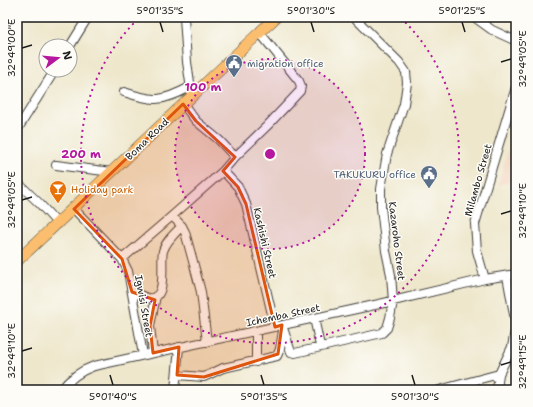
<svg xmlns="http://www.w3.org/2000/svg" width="533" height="407" viewBox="0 0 533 407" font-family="'Shantell Sans',sans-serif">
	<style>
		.built { fill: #f3d4bf }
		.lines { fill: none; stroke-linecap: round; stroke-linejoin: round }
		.minor-casing { stroke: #3c3a36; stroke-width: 10 }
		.major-casing { stroke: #3c3a36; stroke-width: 12 }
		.minor { stroke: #fff; stroke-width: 8 }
		.major { stroke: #fbbd6e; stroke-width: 11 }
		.marked { fill: #de560d; fill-opacity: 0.2; stroke: #de560d; stroke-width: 3; stroke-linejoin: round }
		.ticks { fill: none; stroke: #1c1c1c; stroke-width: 1.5 }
		.ring { fill: none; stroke: #b5179e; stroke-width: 2; stroke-dasharray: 2 4 }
		.labels { text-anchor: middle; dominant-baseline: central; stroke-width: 3; stroke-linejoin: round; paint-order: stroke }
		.service-label { font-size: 10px; fill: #4e5e75; stroke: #fdfcf7; text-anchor: start }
		.street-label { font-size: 10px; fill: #1c1c1c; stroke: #fdfcf7 }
		.food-label { font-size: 10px; fill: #c56008; stroke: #fdfcf7; text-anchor: start }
		.centre { fill: #b5179e; stroke: #fdfcf7; stroke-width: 2 }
		.ring-label { font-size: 12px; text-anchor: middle; font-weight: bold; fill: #b5179e; stroke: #fdfcf7; stroke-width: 3; stroke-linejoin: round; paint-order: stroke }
		.neatline { fill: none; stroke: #1c1c1c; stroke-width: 1.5 }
		.ticks-label { font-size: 10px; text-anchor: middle; fill: #1c1c1c }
	</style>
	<rect width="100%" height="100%" fill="#fdfcf7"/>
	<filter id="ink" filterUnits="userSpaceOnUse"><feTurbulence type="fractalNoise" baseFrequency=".025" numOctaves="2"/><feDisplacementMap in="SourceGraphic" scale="8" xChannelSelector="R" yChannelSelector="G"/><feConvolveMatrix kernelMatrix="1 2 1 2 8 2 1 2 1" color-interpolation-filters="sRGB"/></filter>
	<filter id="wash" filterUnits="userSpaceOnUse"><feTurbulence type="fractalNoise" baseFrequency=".012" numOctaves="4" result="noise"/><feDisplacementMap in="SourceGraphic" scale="16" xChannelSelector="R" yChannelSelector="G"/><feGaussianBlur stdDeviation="0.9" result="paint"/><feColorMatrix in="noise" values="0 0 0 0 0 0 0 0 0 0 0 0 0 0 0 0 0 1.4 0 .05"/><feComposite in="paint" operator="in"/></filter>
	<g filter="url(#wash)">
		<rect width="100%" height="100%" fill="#eee7cc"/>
		<path class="built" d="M516,124V180L498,185Z"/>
	</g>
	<g filter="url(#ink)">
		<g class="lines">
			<defs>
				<path id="minor" d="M184,17L187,62L192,96
					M474,17L492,30L516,41
					M70,46L88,17
					M124,92C154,102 162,102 190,87
					M183,104L196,121L219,140L235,157
					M17,130L55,70
					M56,165L112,172
					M223,171L238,187L246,204L275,327
					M17,182L39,203L58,224
					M74,209L122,259L128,271L143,355
					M172,216L182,226L185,232L194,265L201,292L207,342
					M122,259L172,216L223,171L235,157L267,126L300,91L301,86L299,81L260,33
					M485,279L477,251L475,224L516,87
					M132,292C137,293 142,296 147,298C169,302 160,263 163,251C166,241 175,233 182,226
					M314,318L320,346
					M282,325L291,352L295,353L382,333L387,328L390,318L393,301L391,275L386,251L381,207V189L387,154L404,104L407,83L406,72L399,62L354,17
					M256,331V362
					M153,353L150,326L156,296
					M177,375L204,377L223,368L277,356L280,349L283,331
					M61,390C70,378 80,371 94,366L393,301L485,279L516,274
					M175,390L179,347
					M439,390L499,374
					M497,390L499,374L512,347L515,331V320L507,276"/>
				<path id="major" d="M17,261L276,17"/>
			</defs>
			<use href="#minor" class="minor-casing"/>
			<use href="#major" class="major-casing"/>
			<use href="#minor" class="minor"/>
			<use href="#major" class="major"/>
		</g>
	</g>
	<path class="marked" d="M183,104L196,121L235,157L223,171L238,187L246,204L275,327L282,325L278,354L204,377L177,375L179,347L153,353L150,326L155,300L132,292L122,259L74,209Z"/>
	<path class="ticks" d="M160,22L163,32M311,22L314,32M462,22L465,32M22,48L32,45M501,62L511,59M22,200L32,197M501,214L511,211M22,351L32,348M501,365L511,362M110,375L113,385M261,375L264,385M412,375L415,385"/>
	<circle cx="270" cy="154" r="95" fill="#b5179e" fill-opacity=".12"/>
	<g class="ring">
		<circle cx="270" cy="154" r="95"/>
		<path d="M401 18A189 189 0 1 1 139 18"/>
	</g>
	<defs>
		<symbol id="civic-pin" viewBox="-11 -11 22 30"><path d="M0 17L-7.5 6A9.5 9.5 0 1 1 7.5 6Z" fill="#5c6f8a" stroke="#fdfcf7"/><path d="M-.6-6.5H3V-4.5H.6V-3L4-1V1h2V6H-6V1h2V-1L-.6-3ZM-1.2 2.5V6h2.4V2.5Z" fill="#fff"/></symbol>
		<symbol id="bar-pin" viewBox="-11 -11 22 30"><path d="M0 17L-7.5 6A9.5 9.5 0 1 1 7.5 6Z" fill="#e8710a" stroke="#fdfcf7"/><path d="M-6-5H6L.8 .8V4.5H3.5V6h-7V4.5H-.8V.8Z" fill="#fff"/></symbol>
	</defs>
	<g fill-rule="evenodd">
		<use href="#civic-pin" x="224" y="53" width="20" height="27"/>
		<use href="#civic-pin" x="419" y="164" width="20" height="27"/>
		<use href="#bar-pin" x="48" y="179" width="20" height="27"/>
	</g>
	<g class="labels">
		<g class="service-label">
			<text x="247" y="63">migration office</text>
			<text x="416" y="174" text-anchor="end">TAKUKURU office</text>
		</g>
		<g class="street-label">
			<text transform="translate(147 139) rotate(-44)">Boma Road</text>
			<text transform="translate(478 180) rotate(-74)">Milambo Street</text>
			<text transform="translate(397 241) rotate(83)">Kazaroho Street</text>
			<text transform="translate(265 243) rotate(77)">Kashishi Street</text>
			<text transform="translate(144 306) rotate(80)">Igwisi Street</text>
			<text transform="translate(283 315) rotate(-12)">Ichemba Street</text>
		</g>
		<g class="food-label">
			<text x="71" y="189">Holiday park</text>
		</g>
	</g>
	<circle cx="270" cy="154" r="6" class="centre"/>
	<g class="ring-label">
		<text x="203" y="91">100 m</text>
		<text x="81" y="158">200 m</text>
	</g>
	<rect width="533" height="407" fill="none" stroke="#fdfcf7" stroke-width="44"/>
	<g transform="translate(58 58) rotate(74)"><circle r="19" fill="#fdfcf7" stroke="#a3a29f"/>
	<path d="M0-3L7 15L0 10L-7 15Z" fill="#b5179e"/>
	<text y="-6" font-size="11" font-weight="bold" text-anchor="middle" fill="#1c1c1c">N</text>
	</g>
	<rect x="22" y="22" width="489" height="363" class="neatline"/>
	<g class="ticks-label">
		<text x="160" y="14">5°01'35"S</text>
		<text x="311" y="14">5°01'30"S</text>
		<text x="462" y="14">5°01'25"S</text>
		<text transform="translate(11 48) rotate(-90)" y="4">32°49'00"E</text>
		<text transform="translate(522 59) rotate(-90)" y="4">32°49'05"E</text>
		<text transform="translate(11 200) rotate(-90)" y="4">32°49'05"E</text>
		<text transform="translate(522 211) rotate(-90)" y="4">32°49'10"E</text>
		<text transform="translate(11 351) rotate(-90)" y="4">32°49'10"E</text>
		<text transform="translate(522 362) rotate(-90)" y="4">32°49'15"E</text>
		<text x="113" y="400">5°01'40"S</text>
		<text x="264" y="400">5°01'35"S</text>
		<text x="415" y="400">5°01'30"S</text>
	</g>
</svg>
